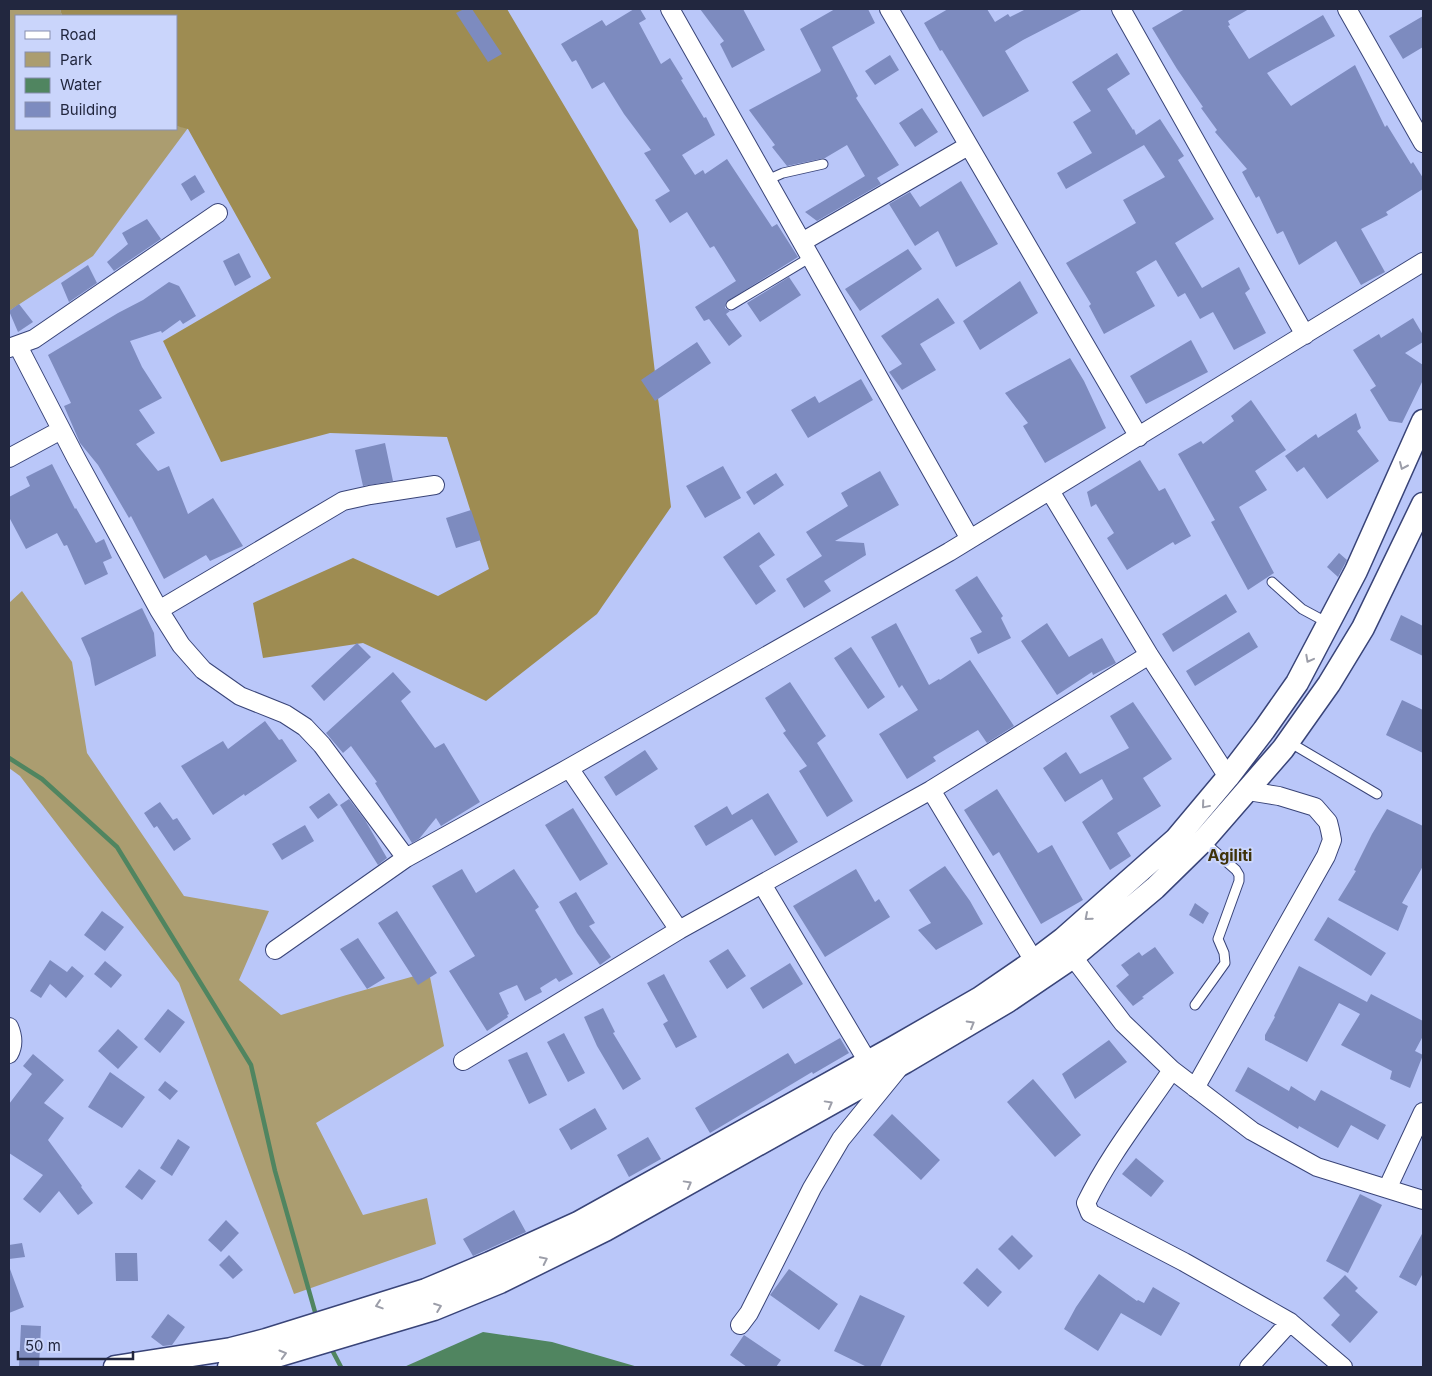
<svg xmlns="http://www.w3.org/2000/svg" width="1432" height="1376" viewBox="0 0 1432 1376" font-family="Inter,sans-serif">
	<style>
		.green { fill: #ab9d70 }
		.forest { fill: #9e8c52 }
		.water { fill: #508560 }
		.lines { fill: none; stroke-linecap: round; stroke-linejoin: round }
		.stream { stroke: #508560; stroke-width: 4.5 }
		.building { fill: #7d8bbf }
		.service-casing { stroke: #394478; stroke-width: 11 }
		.minor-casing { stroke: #394478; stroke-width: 20 }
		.tertiary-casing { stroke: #394478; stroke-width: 25 }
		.service { stroke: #fff; stroke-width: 9 }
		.minor { stroke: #fff; stroke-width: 18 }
		.tertiary { stroke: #fff; stroke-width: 22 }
		.oneway { stroke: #9c9ea9 }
		.labels { text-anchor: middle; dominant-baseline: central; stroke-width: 4; stroke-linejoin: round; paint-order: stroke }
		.neighbourhood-label { font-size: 16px; font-weight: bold; fill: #3f3309; stroke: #cad5fb }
	</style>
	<rect width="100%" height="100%" fill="#bac7f9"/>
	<path class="green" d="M9,9H60L62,16H16V129H176V126L188,128L93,256L9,311Z
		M22,591L72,662L87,753L184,896L269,911L239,980L281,1015L343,996L429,972L444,1046L316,1123L363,1215L427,1198L436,1244L294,1294L179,983L20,776L9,768V603Z"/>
	<path class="forest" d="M60,9H507L638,230L671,507L597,614L486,701L363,643L263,658L253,603L353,558L438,596L489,569L447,437L330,433L221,462L163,341L271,278L188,129L176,126V16H62Z"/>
	<path class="water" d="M483,1332L552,1342L638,1367H404Z"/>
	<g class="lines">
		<path class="stream" d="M9,758L42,779L117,847L251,1065L275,1171L317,1319
			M330,1346L341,1367"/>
	</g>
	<path class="building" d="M464,9H472L502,54L488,62L456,13Z
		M634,9H640L646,19L639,23L661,64L670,58L683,79L681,80L704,118L706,117L715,135L682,155L695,175L703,170L705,174L727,159L772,227L777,224L798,257L726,302L725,308L730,311L726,314L742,336L729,346L709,319L704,321L695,307L736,281L714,246L710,248L687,212L670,223L655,200L670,191L644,153L651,150L624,114L604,82L592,89L576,60L572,62L561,44L602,20L606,26Z
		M700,9H743L765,50L732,68L720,44L724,41Z
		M835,9H868L875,23L832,47L858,96L856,98L899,165L877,178L881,184L817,221L805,212L865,176L847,145L825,158L787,166L772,147L775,145L749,110L820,72L821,70L800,29Z
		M948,9H987L995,22L1008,14L1010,17L1026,9H1083L1023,40L1005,51L1029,91L983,117L942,50L940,51L924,23Z
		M1185,9H1249L1228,21L1230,25L1228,26L1249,59L1323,15L1335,36L1267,73L1291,106L1355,65L1385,127L1387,125L1411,164L1413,162L1423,178V189L1386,212L1388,215L1361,229L1385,272L1361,285L1336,241L1299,265L1283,231L1277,234L1259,196L1256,198L1242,172L1247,169L1215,132L1217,130L1201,108L1203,107L1177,69L1152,28Z
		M1423,16V47L1403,59L1389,36Z
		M1117,53L1130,74L1107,89L1133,130L1134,129L1136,135L1160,119L1184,156L1178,160L1214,219L1175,243L1202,288L1239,267L1250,289L1245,293L1266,333L1234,350L1213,312L1200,319L1185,293L1178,297L1156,260L1136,272L1155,306L1104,334L1089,306L1091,304L1066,263L1136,223L1123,200L1165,177L1144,145L1066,189L1057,173L1092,153L1073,122L1091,111L1072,82Z
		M890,55L899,70L875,85L865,71Z
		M922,108L938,132L915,147L899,123Z
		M195,175L205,192L191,201L181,184Z
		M961,181L998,244L956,267L938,231L915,246L889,204L910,192L920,207Z
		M147,219L161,239L114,271L107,262L128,244L122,233Z
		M908,249L922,269L860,311L845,289Z
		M239,253L251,277L235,286L223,261Z
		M88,265L97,283L69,302L61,283Z
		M789,277L801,295L760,322L747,303Z
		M1020,281L1038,313L980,350L963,321Z
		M169,282L179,286L196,316L183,324L180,320L162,333L161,331L130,341L142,367L162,398L139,410L155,433L136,444L158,471L169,466L188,514L213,498L243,546L210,561L206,555L164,579L131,516L129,518L98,465L80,443L64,406L71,403L48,355L118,313L143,300Z
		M938,298L955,323L920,344L936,370L902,390L889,372L902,364L881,336Z
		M19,304L33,322L18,332L9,311Z
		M1413,318L1423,335V342L1405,353L1423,365V380L1402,423L1389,421L1370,390L1376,386L1353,350L1379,334L1381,338Z
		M1191,340L1208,372L1146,404L1130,376Z
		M697,342L711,363L655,401L641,380Z
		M1070,358L1084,381L1106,428L1045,463L1023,426L1028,423L1005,393Z
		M861,379L873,400L808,438L791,410L815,396L819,403Z
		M1251,400L1286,450L1255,471L1267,490L1239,507L1274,573L1248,590L1211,522L1215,520L1178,454L1201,441L1203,444L1234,421L1231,416Z
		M1356,413L1361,428L1357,431L1379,461L1327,499L1304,467L1297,472L1285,456L1316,434L1318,438Z
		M385,443L393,481L363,486L355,450Z
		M1140,460L1159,491L1165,488L1191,536L1175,545L1173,542L1127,570L1107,538L1114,533L1096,504L1091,507L1087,492Z
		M52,464L75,509L76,508L96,543L104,539L112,558L103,562L108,574L85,585L67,545L64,546L57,533L26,549L9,517V497L30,486L26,477Z
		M723,466L741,498L705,518L686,486Z
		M880,471L899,505L835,541L864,543L866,555L824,581L831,591L804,608L786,579L822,556L806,532L848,506L841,493Z
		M776,473L784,485L754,505L746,492Z
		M471,510L481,540L456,548L446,518Z
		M759,532L775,555L759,566L776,591L756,605L723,557Z
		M1339,553L1347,560L1338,577L1327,567Z
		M977,576L1003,616L1001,618L1011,638L978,654L970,638L982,632L955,590Z
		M1226,594L1237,612L1173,652L1162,634Z
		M142,608L154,633L156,656L95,686L90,658L81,638Z
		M1401,615L1423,626V656L1390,640Z
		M896,623L929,685L939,679L940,680L970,660L1014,726L987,743L978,730L933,757L936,761L907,779L879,734L918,710L902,685L899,688L871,637Z
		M1047,623L1069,657L1102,638L1116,663L1093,675L1092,672L1057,695L1021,641Z
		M1249,632L1258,647L1195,686L1186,671Z
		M357,643L371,657L324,701L311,686Z
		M851,647L885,697L868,709L834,658Z
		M393,672L411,692L401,701L435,748L444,743L480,802L441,826L436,818L419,839L412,843L375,783L377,782L351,746L343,753L326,733Z
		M790,682L826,736L817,743L853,801L827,817L799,771L807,766L783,733L786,731L765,698Z
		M1402,700L1423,710V753L1386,735Z
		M1133,702L1172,759L1143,778L1161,806L1117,833L1131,856L1110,870L1082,822L1113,799L1102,779L1065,802L1043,768L1066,752L1080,774L1129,748L1110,716Z
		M265,721L279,740L282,739L297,761L245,796L244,794L213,815L181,766L223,741L228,749Z
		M645,750L658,769L616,796L604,777Z
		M997,789L1038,853L1052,845L1083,900L1041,924L999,852L993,856L964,810Z
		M329,793L338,805L318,819L309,807Z
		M768,793L798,842L775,856L752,819L706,846L694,826L727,806L732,815Z
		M349,799L365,820L387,858L378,865L340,805Z
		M160,802L173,820L177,818L191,839L174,851L157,826L154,828L144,813Z
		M573,808L608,864L580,881L545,825Z
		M1387,809L1423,826V866L1402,903L1408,906L1398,931L1338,900L1356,871L1354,870L1372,834Z
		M305,825L314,841L282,860L272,844Z
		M945,866L970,901L983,924L936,950L918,930L931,923L909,890Z
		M462,869L476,893L514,869L539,907L535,910L573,974L559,982L556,978L540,988L542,992L525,1001L517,985L499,993L509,1014L507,1015L508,1017L487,1031L449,971L475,956L432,886Z
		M856,869L875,902L879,899L890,917L825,957L793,906Z
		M576,892L595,923L589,926L611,957L600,965L577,933L559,902Z
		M1195,903L1209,913L1203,924L1189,915Z
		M102,911L124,927L105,951L84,935Z
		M397,911L437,973L418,985L378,923Z
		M1328,917L1386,953L1371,976L1314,940Z
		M358,938L385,978L367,989L340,949Z
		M1155,947L1174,973L1142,997L1144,998L1133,1006L1116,986L1129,975L1121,965L1139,952L1142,956Z
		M728,949L746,976L727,989L709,961Z
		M50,960L67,972L72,966L84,976L66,998L50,984L41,998L30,991Z
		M105,961L122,975L111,988L94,974Z
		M790,963L803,984L763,1009L750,988Z
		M1299,966L1367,1002L1371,994L1423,1021V1036L1415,1051L1423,1055L1410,1088L1390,1079L1392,1071L1341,1045L1360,1014L1339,1003L1307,1062L1265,1040V1035L1275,1017L1274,1016Z
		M664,974L697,1037L676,1048L663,1024L668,1021L647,983Z
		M603,1008L615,1032L613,1033L641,1079L623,1090L597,1046L584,1017Z
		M168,1009L185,1022L160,1053L144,1039Z
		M118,1029L138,1047L118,1069L98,1051Z
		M564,1033L585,1073L568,1082L547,1042Z
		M840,1038L849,1053L813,1074L812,1072L710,1133L695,1108L788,1053L795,1064Z
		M1109,1040L1127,1062L1075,1099L1062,1074Z
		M527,1052L547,1095L529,1104L508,1060Z
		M33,1054L64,1080L44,1103L64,1118L48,1140L82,1186L81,1187L93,1203L78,1215L59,1191L40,1213L23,1199L43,1175L9,1153V1104L32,1074L23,1066Z
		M1248,1067L1289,1091L1291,1086L1315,1101L1321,1090L1386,1125L1378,1140L1351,1125L1338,1148L1299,1126L1298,1129L1235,1091Z
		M110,1072L145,1097L122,1128L88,1107Z
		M1033,1079L1081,1135L1055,1157L1007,1102Z
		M165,1081L178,1091L170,1100L158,1090Z
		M595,1108L607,1129L571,1150L559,1129Z
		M892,1114L940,1160L921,1180L873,1135Z
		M648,1137L661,1159L629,1177L617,1155Z
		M178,1139L190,1147L172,1176L160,1168Z
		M1136,1158L1164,1181L1151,1197L1122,1174Z
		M139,1169L156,1181L142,1200L125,1187Z
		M1360,1194L1382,1205L1348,1273L1326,1261Z
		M514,1210L526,1232L473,1256L463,1239Z
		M226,1220L239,1233L221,1252L208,1240Z
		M1423,1232V1273L1416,1286L1399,1277Z
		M1012,1235L1033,1256L1019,1270L998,1249Z
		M22,1243L25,1257L9,1259V1245Z
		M115,1253H137L138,1281H116Z
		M229,1255L243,1270L233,1279L219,1265Z
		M977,1268L1002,1292L988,1307L963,1283Z
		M9,1269H10L24,1307L9,1313Z
		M789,1269L838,1304L819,1330L770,1295Z
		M1099,1274L1137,1301L1138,1300L1144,1303L1153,1287L1180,1303L1161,1336L1121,1313L1098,1351L1064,1329L1076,1307Z
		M1345,1275L1358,1288L1355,1291L1378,1312L1350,1343L1331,1325L1340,1315L1323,1298Z
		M860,1295L905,1316L880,1367H867L834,1351Z
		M168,1314L185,1327L172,1345L163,1346L151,1337Z
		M21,1325L41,1326L39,1367H19Z
		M744,1335L781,1360L776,1367H747L730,1355Z"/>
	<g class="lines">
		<defs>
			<path id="service" d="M767,180L783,173L823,164
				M731,305L811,257
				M1272,582L1302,609L1328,623
				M1289,742L1377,794
				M1195,1005L1225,963L1224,953L1218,939L1239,881V875L1236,870L1203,841"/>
			<path id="minor" d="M670,9L970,539
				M889,9L1139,437
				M1121,9L1305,335
				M1347,9L1423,143
				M802,242L968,146
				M18,346L76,458L159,610L181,645L203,670L240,696L285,714L305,727L322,745L406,858
				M9,348L34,339L218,213
				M9,458L61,430
				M1050,491L1149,655L1228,777
				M159,610L343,501L370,495L435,485
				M569,768L679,930
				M931,790L1034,961
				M762,884L868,1062
				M275,950L406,858L569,768L949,552L1423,262
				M1073,957L1123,1023L1172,1070L1252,1131L1317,1167L1423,1200
				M9,1027C13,1036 14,1045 9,1054
				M463,1061L679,930L931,790L1149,655
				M1172,1070C1143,1113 1108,1157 1086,1203L1090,1213L1184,1262L1290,1322L1343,1367
				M1195,1088L1326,856L1332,840L1330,830L1328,822L1315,807L1279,796L1248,791
				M1388,1187L1423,1112
				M740,1325L749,1313L812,1188L841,1139L898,1069
				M1249,1367L1290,1322"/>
			<path id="tertiary" d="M115,1367L231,1349L266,1340L426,1290L490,1263L578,1223L893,1048L980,998L1034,961L1063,939L1176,839L1228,777L1264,730L1297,683L1356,571L1423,421
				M229,1367L273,1357L434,1309L500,1282L605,1230L905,1062L1008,1001L1073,957L1155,888L1203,841L1283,749L1329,684L1363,628L1423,504"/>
		</defs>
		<use href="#service" class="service-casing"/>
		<use href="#minor" class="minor-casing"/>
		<use href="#tertiary" class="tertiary-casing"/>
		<use href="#service" class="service"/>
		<use href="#minor" class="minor"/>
		<use href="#tertiary" class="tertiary"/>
	</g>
	<defs><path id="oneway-chevron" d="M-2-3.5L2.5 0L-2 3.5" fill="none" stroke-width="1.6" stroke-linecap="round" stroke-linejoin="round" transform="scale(1.25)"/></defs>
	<g class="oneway">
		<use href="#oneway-chevron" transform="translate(1403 466) rotate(114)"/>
		<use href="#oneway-chevron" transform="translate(1309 659) rotate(118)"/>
		<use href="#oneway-chevron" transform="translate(1205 805) rotate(130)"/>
		<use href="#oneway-chevron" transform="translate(1088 917) rotate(139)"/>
		<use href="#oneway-chevron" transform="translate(971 1024) rotate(-30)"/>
		<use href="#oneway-chevron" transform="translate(829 1104) rotate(-29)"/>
		<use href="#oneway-chevron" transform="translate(688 1184) rotate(-29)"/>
		<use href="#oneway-chevron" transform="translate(544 1260) rotate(-26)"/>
		<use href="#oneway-chevron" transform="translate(379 1305) rotate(162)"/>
		<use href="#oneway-chevron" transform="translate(438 1307) rotate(-21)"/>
		<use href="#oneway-chevron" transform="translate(283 1354) rotate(-16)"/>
	</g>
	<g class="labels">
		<g class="neighbourhood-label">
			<text x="1230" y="855">Agiliti</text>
		</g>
	</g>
	<rect width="1432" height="1376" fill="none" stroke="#22273f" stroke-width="20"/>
	<rect x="15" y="15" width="162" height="115" fill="#cad5fb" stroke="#878fb0"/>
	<rect x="25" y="31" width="25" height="8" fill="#ffffff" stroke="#878fb0"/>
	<text x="60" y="40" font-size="15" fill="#22273f">Road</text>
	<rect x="25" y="52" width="25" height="15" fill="#ab9d70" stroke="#878fb0"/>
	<text x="60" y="65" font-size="15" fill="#22273f">Park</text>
	<rect x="25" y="78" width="25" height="15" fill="#508560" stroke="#878fb0"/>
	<text x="60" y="90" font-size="15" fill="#22273f">Water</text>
	<rect x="25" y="102" width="25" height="15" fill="#7d8bbf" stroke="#878fb0"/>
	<text x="60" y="115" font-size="15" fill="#22273f">Building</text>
	<path d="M18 1351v8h115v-8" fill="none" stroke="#22273f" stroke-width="2.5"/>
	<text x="25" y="1351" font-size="15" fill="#22273f" stroke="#cad5fb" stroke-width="4" paint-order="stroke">50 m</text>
</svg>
